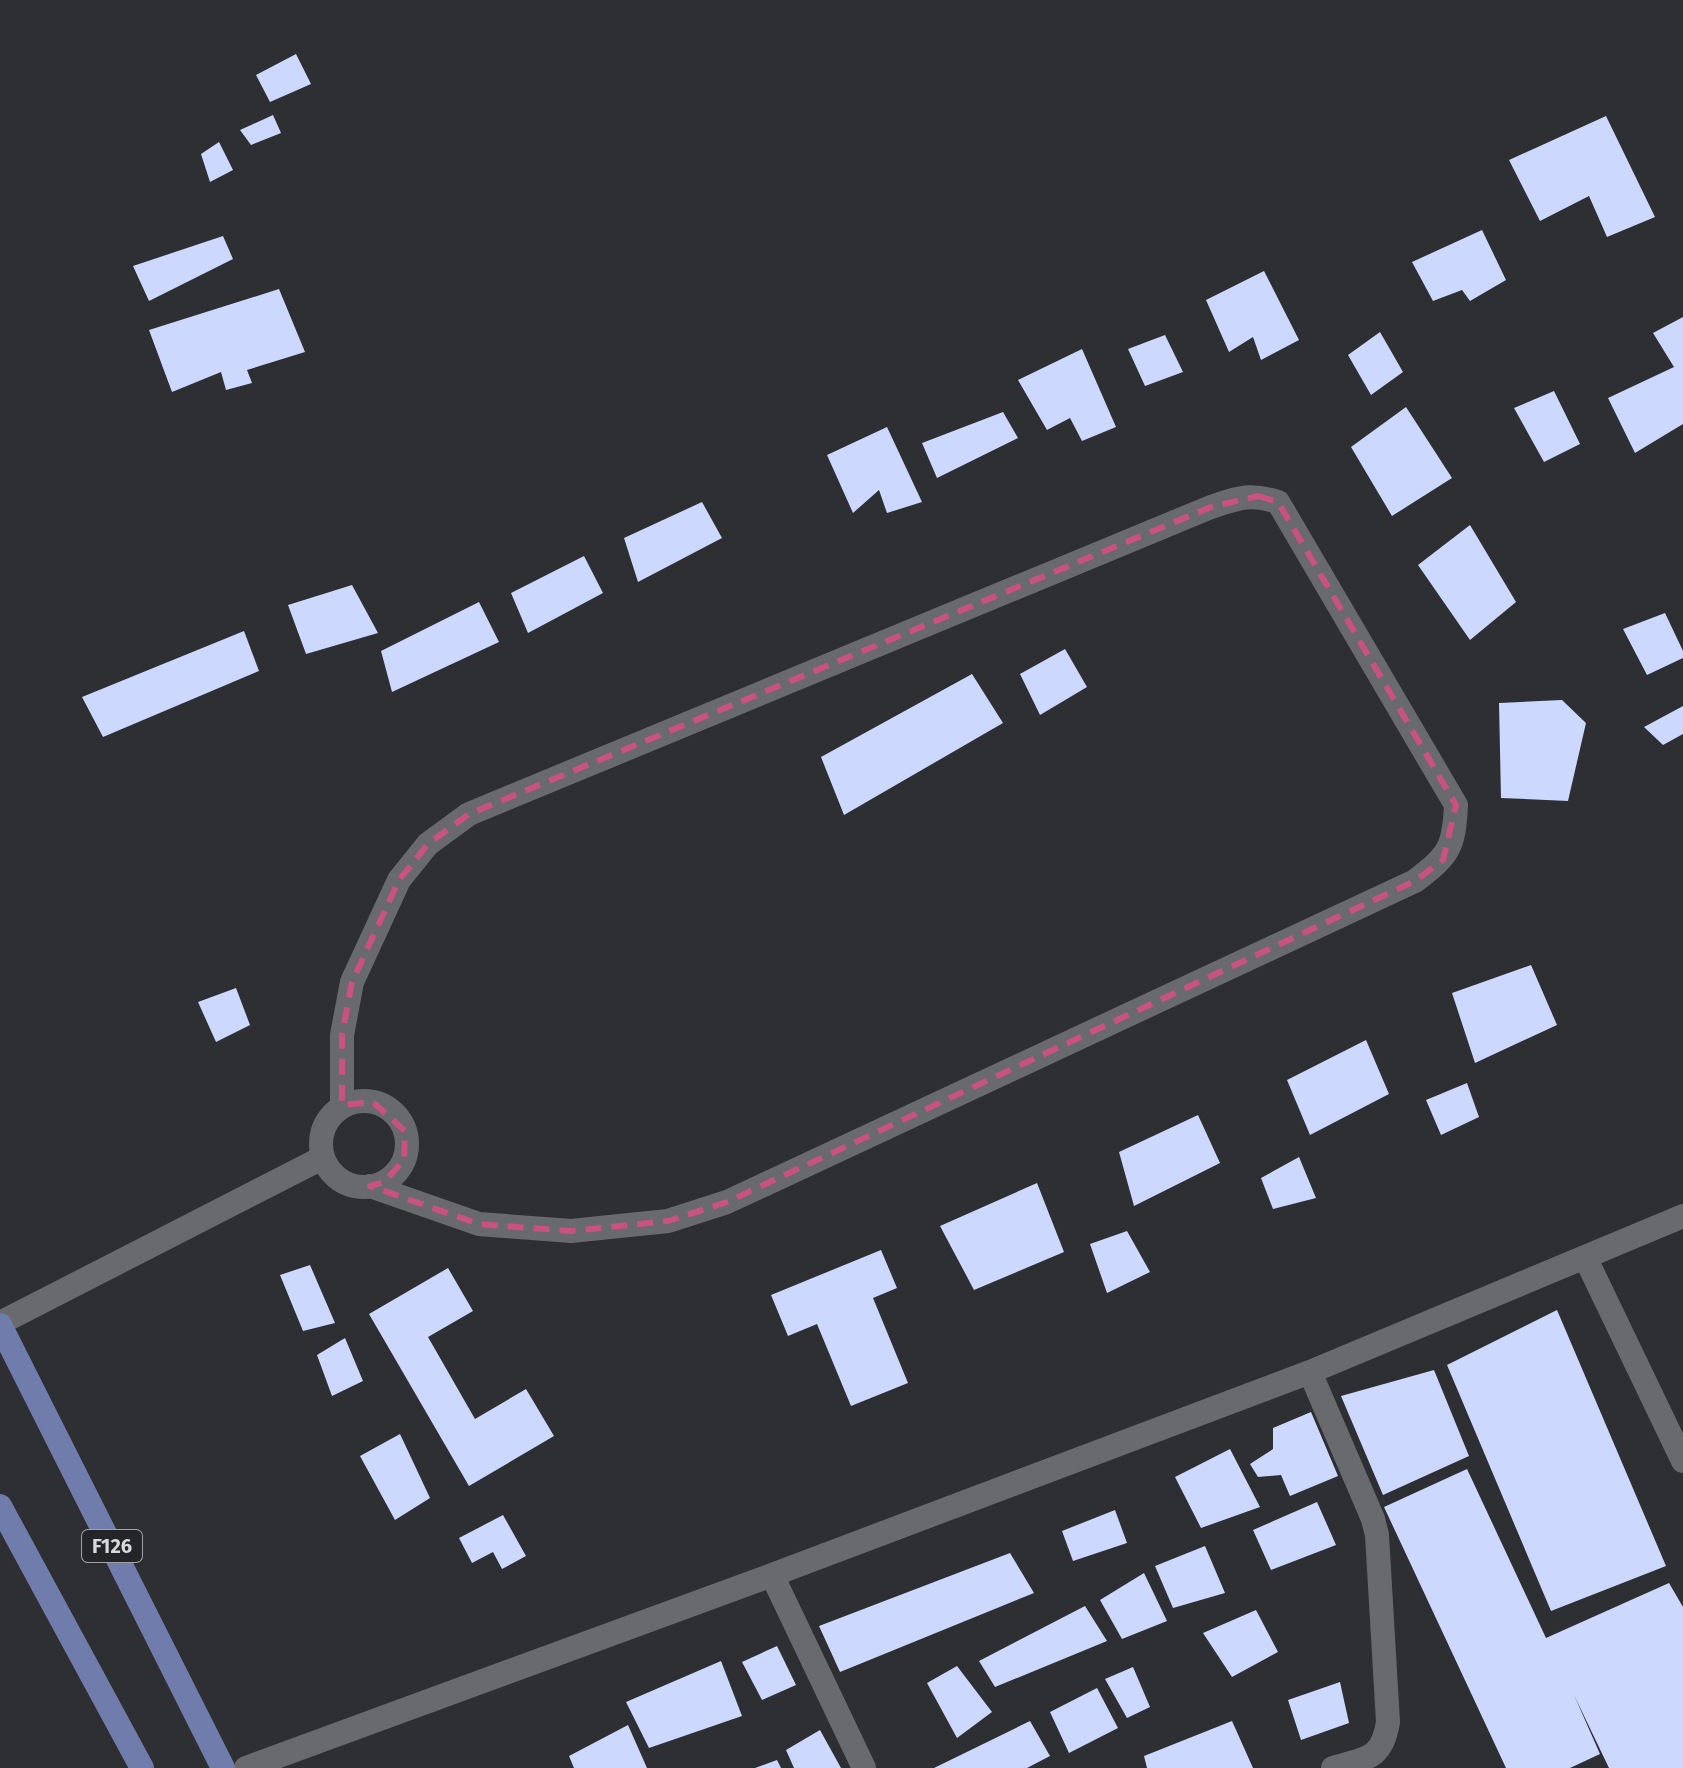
<svg xmlns="http://www.w3.org/2000/svg" width="1683" height="1768" viewBox="0 0 1683 1768" font-family="'Fira Sans',sans-serif">
	<style>
		.building { fill: #ccd8fe }
		.lines { fill: none; stroke-linecap: round; stroke-linejoin: round }
		.street { stroke: #696a6d; stroke-width: 24 }
		.primary { stroke: #707cab; stroke-width: 24 }
		.marked { fill: none; stroke: #c95281; stroke-width: 6; stroke-dasharray: 16 10; stroke-linejoin: round }
		.labels { text-anchor: middle; dominant-baseline: central; stroke-width: 8; stroke-linejoin: round; paint-order: stroke }
		.shield { fill: #242528; stroke: #a2a3a5; stroke-width: 2 }
		.shield-label { font-size: 20px; font-weight: bold; fill: #d8d9db }
	</style>
	<rect width="100%" height="100%" fill="#2e2f32"/>
	<path class="building" d="M296,54L311,84L270,102L256,75Z
		M273,115L281,133L251,145L240,130Z
		M1606,116L1655,217L1607,237L1589,196L1540,221L1509,160Z
		M219,142L233,170L210,182L201,154Z
		M1482,230L1506,280L1470,301L1462,290L1433,301L1412,262Z
		M223,236L233,259L149,301L133,266Z
		M1264,271L1299,340L1261,360L1253,337L1229,352L1206,300Z
		M279,289L305,352L247,370L252,383L226,390L221,372L172,392L149,330Z
		M1683,317V424L1635,453L1608,398L1674,367L1653,333Z
		M1380,332L1403,372L1371,395L1348,355Z
		M1165,335L1183,372L1145,386L1128,349Z
		M1082,349L1116,427L1082,441L1070,418L1047,430L1018,380Z
		M1554,391L1580,444L1544,462L1514,408Z
		M1406,407L1452,478L1392,516L1351,447Z
		M1003,412L1018,438L937,478L922,443Z
		M887,427L922,502L887,513L879,490L853,513L827,455Z
		M702,502L722,538L638,582L624,538Z
		M1470,525L1516,602L1470,640L1418,565Z
		M584,556L603,593L528,633L511,593Z
		M352,585L378,633L306,654L288,605Z
		M479,602L499,642L392,692L381,651Z
		M1665,613L1683,651V658L1647,675L1623,629Z
		M244,631L259,671L103,737L82,697Z
		M1065,649L1087,687L1040,715L1020,674Z
		M972,674L1003,723L844,815L821,757Z
		M1562,700L1586,723L1568,801L1501,798L1499,703Z
		M1683,706V734L1663,745L1644,727Z
		M1531,965L1557,1025L1475,1063L1452,993Z
		M236,988L250,1025L216,1042L198,1002Z
		M1366,1040L1389,1094L1310,1135L1287,1080Z
		M1467,1083L1479,1117L1441,1135L1426,1100Z
		M1198,1115L1220,1163L1134,1206L1119,1152Z
		M1299,1157L1316,1198L1273,1209L1261,1178Z
		M1037,1183L1064,1252L974,1290L940,1226Z
		M1127,1231L1150,1272L1107,1293L1090,1244Z
		M881,1250L897,1288L873,1298L908,1383L851,1406L817,1324L788,1336L771,1295Z
		M310,1265L335,1323L303,1331L280,1275Z
		M448,1268L473,1311L428,1337L475,1419L526,1389L554,1436L469,1486L369,1314Z
		M1557,1310L1666,1566L1551,1611L1447,1365Z
		M345,1338L363,1381L332,1396L317,1355Z
		M1434,1370L1469,1456L1383,1495L1341,1396Z
		M1311,1412L1338,1476L1290,1496L1281,1475L1258,1477L1250,1464L1273,1449V1428Z
		M400,1434L430,1498L395,1520L360,1456Z
		M1230,1449L1260,1507L1201,1528L1175,1477Z
		M1467,1469L1546,1638L1669,1583L1683,1607V1768H1609L1574,1695L1600,1754L1570,1768H1506L1384,1507Z
		M1317,1502L1336,1545L1271,1570L1253,1530Z
		M1115,1510L1127,1543L1073,1561L1062,1531Z
		M503,1515L526,1556L502,1569L493,1552L472,1563L459,1538Z
		M1205,1546L1225,1593L1173,1608L1155,1566Z
		M1010,1553L1034,1593L840,1672L819,1626Z
		M1144,1573L1167,1621L1122,1639L1100,1600Z
		M1085,1606L1107,1641L995,1687L979,1661Z
		M1256,1610L1278,1652L1232,1677L1203,1633Z
		M777,1646L796,1685L762,1700L742,1662Z
		M721,1661L742,1716L649,1748L626,1702Z
		M957,1666L992,1712L957,1738L927,1683Z
		M1133,1667L1150,1707L1127,1718L1105,1679Z
		M1340,1682L1349,1723L1301,1740L1288,1700Z
		M1097,1688L1118,1728L1069,1753L1050,1712Z
		M1030,1721L1050,1756L1027,1768H934Z
		M1232,1721L1253,1768H1147L1144,1756Z
		M628,1725L647,1768H574L569,1756Z
		M820,1730L841,1768H794L786,1750Z
		M777,1760L781,1768H755Z"/>
	<g class="lines">
		<path class="street" d="M321 1144a43 43 0 1 1 86 0a43 43 0 1 1-86 0Z
			M342,1105V1035L352,982L399,880L428,844L469,814L1211,507C1238,498 1249,493 1278,502L1456,805C1454,848 1449,855 1415,881L727,1202L668,1221L571,1231L479,1224L370,1186
			M1585,1257L1683,1461
			M0,1323L322,1158
			M1310,1372L1373,1519L1377,1535L1388,1722C1382,1760 1366,1758 1333,1768
			M772,1575L864,1768
			M246,1768L772,1575L1310,1372L1683,1216"/>
		<path class="primary" d="M0,1325L223,1768
			M0,1506L142,1768"/>
	</g>
	<path class="marked" d="M1258,496L1278,502L1456,805L1443,860L1415,881L727,1202L668,1221L571,1231L479,1224L370,1186L384,1182L404,1160L405,1131L373,1102L342,1105V1035L352,982L399,880L428,844L469,814L1211,507Z"/>
	<g class="labels">
		<rect class="shield" x="82" y="1530" width="60" height="32" rx="6"/>
		<g class="shield-label">
			<text x="112" y="1546">F126</text>
		</g>
	</g>
</svg>
